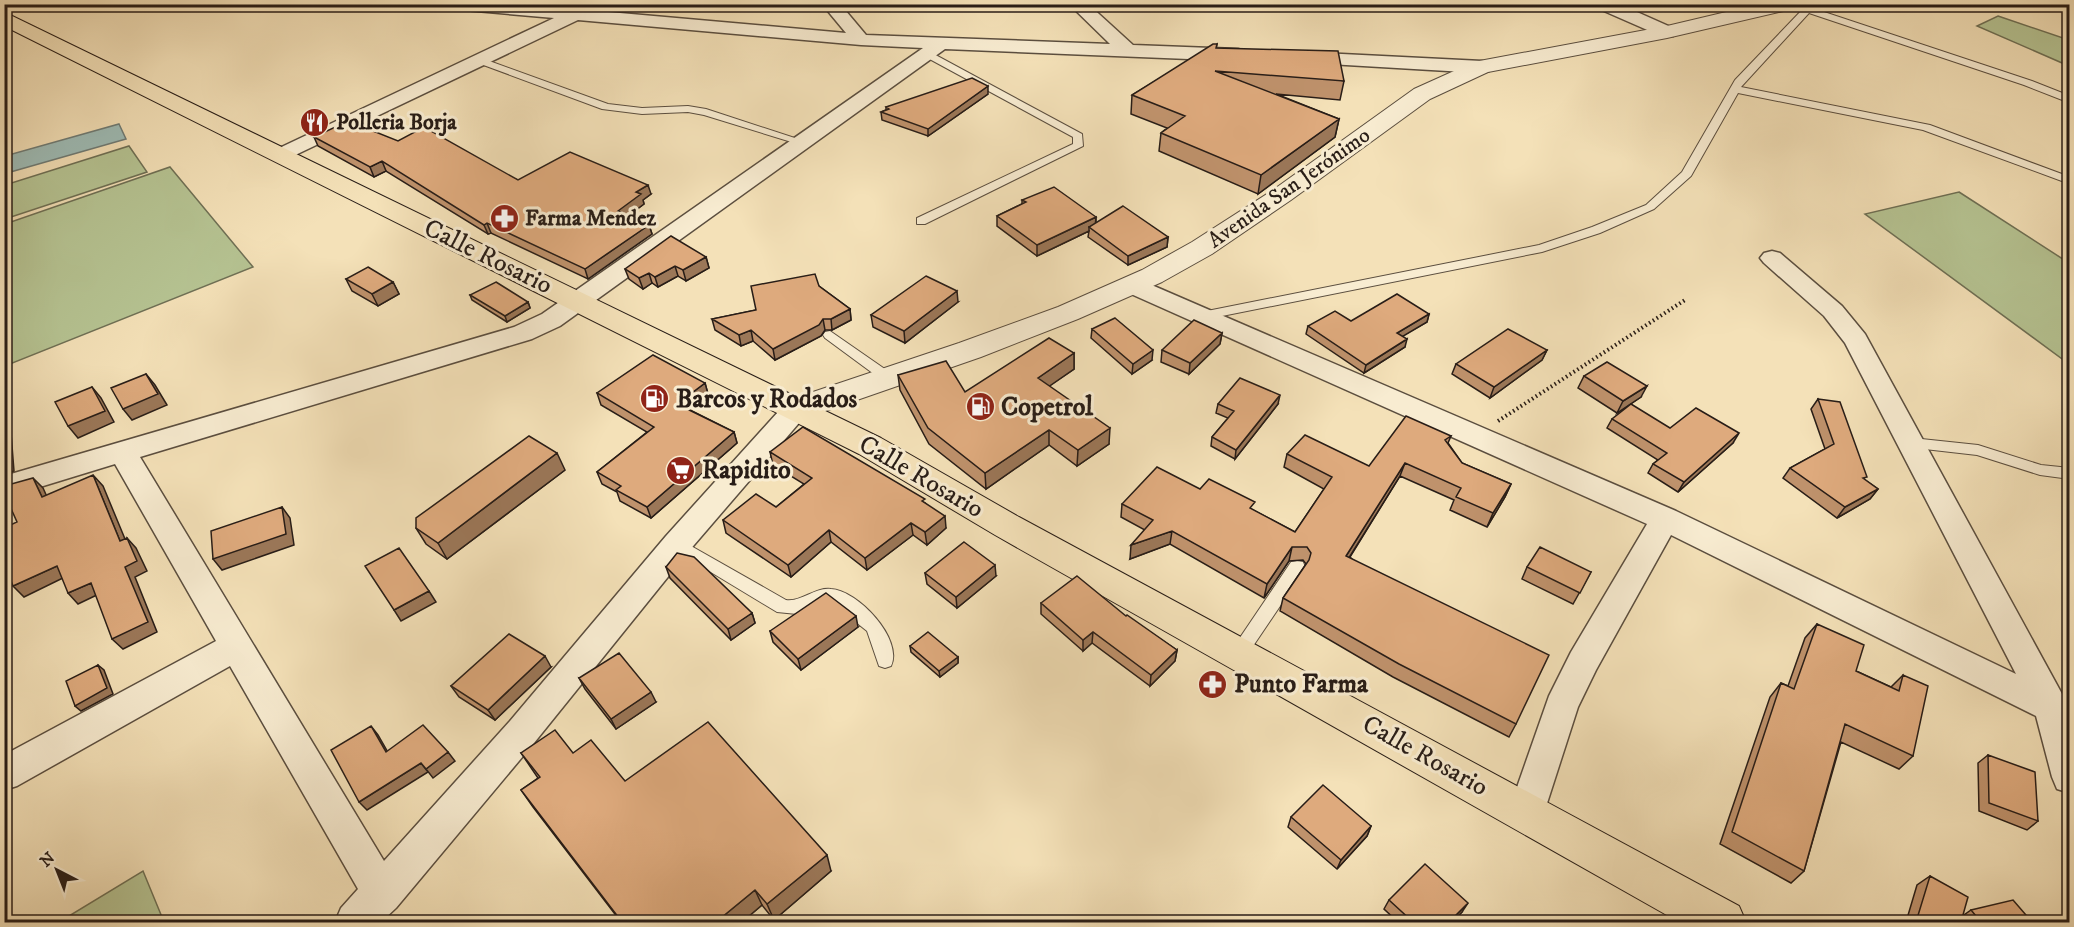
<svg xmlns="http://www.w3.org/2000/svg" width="2074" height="927" viewBox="0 0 2074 927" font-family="'IM FELL DW Pica',serif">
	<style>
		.green { fill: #b6c493; stroke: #6f7055; stroke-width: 1.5 }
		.water { fill: #9ebcb6; stroke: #6f7c76; stroke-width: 1.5 }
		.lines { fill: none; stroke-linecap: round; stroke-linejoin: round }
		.service-casing { stroke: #5b4e3f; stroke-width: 2 }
		.minor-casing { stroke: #5b4e3f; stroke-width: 3 }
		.tertiary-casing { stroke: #5b4e3f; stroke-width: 2 }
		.primary-casing { stroke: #281d17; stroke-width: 2 }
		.path { stroke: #281d17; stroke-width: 4; stroke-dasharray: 1.5 3; stroke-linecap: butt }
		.service { fill: #f8ecd1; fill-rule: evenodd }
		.minor { fill: #f8ecd1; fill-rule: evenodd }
		.tertiary { fill: #f8ecd1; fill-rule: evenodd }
		.primary { fill: #f4e1b8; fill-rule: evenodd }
		.wall { fill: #bf926c; stroke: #281d17; stroke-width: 1.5 }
		.shaded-wall { fill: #9b7758; stroke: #281d17; stroke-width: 1.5 }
		.building { fill: #deaa7d; stroke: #281d17; stroke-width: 1.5 }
		.labels { text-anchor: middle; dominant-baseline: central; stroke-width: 6; stroke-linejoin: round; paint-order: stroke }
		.far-poi-label { font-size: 22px; font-weight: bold; fill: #281d17; stroke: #f8ecd1; text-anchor: start }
		.far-street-label { font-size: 22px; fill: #281d17; stroke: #f8ecd1 }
		.street-label { font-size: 26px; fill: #281d17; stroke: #f8ecd1 }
		.poi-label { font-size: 26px; font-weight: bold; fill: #281d17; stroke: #f8ecd1; text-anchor: start }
	</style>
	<rect width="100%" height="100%" fill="#f4e1b8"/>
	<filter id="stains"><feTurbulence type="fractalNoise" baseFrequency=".00333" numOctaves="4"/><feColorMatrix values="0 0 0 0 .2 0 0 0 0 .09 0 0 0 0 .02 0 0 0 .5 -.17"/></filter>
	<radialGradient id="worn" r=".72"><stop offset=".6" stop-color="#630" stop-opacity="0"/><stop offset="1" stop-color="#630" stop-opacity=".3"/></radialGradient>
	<path class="green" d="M1998,16L2069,40V66L1977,26Z
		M129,146L147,172L5,219V185Z
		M170,167L253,267L5,366V224Z
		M1959,192L2069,263V364L1865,214Z
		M143,871L164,922H59Z"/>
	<path class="water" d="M119,124L126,139L7,173L5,156Z"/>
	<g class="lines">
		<defs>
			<path id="service" d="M2059,4H2070V10Z
				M1797,5H1803L2032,81L2070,96V103L2024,85L1809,13L1741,87L1930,125L2070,177V184L1923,130L1738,93L1691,176L1654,209L1600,233L1542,252L1202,320L1195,316L1202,312L1539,245L1592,227L1646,205L1682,172L1735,80L1801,11L1797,9Z
				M924,52H930L1082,134L1083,146L925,224H917V218L1073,144V137L924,56Z
				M481,58L608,104L642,108L688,106L706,109L807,142L802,145L798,144L704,115L688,112L642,114L602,109L478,63L476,61Z
				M830,331L892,374L894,377L892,380H882L825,338L823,335L825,332Z
				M1912,438L1978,445L2041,465L2070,468V479L2040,475L1977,455L1907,447L1905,443Z
				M677,538L786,600C802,602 815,587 831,589C857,590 904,639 891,666L885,668L879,666L867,631L832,603L828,602L797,614L777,612L671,548L669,544L671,540Z
				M1297,561L1303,562L1305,567L1303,572L1245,658L1239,660L1233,658L1230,653L1233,648L1291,562Z"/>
			<path id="minor" d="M445,4H518L846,33L822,4H840L866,35L1110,44L1069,4H1088L1133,45L1238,49L1245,51L1247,55L1245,59L1238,61L945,49L560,326L532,339L140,457L384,861L510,721L666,536L787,402L797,400L807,402L811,409L688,552L534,743L396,908L381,922H335L341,908L358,889L230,666L17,786L4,790V755L216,641L115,464L4,498V476L514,327L542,314L923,48L861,45L578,20L287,159L280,161L273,159L270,155L273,151L554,18L453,9Z
				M1595,4H1619L1673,28L1676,32L1673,36H1661L1597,8Z
				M1302,52L1482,61L1489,63L1491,67L1489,71L1482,73L1295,62L1293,58L1295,54Z
				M1772,251L1780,253L1842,306L1865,334L2062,694L2070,696V793L2057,789L2052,777L2036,716L1671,535L1596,670L1578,707L1540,825L1527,830L1514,825L1508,813L1549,696L1571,652L1647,524L1122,290L1119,285L1122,280L1131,278L1140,280L1676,511L2016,674L1845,343L1824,316L1764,263L1760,258L1764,253Z"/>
			<path id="tertiary" d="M1760,4H1799L1796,8L1667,38L1488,72L1430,99L1291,200L1212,254L1162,282L1078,319L981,357L808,417L797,420L786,417L781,409L786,401L959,343L1058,307L1142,270L1192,242L1273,190L1414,89L1474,62L1667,26Z"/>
			<path id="primary" d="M4,12L881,438L1019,517L1739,906L1746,922H1679L995,535L859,454L4,26Z"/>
		</defs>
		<use href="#service" class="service-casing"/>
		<use href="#minor" class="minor-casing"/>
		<use href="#tertiary" class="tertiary-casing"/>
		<use href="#primary" class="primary-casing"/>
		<path class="path" d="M1498,421L1685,300"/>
		<use href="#service" class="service"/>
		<use href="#minor" class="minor"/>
		<use href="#tertiary" class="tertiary"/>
		<use href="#primary" class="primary"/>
	</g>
	<path class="wall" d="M1217,44L1216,49L1344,81L1340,100L1276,94L1339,119L1335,137L1258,194L1159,151L1161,133L1167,128L1131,114L1132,95Z
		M988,94L928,136L882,120L881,112L886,110V107Z
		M314,137L398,141L518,180L651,194L643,200L644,204L628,216L649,225L652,234L588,279L491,233L488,234L386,171L374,177L318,146Z
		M1022,200L1096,217V223L1168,237L1167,247L1128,265L1088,237L1089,231L1037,256L997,226V216L1022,204Z
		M706,257L709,268L686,281L678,276L658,287L652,283L643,289L629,279L625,269Z
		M346,279L393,282L399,294L378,306L352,291Z
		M819,286L850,309L851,320L832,330H825L821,336L775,360L753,341L741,346L715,330L712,319L756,310Z
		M470,295L528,302L530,308L507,322L472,300Z
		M958,302L905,343L873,327L871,315Z
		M1429,314L1427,322L1402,336L1405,347L1364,373L1306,334L1308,326L1351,321Z
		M1092,329L1152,360L1132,374L1091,338Z
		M1222,333L1220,344L1189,374L1161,362L1162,350Z
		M1547,350L1542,360L1490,398L1452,374L1456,364Z
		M1074,353V369L1049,386L1109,444L1077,466L1049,445L986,489L929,444L900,390L898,375L965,392Z
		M1584,376L1641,397L1617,413L1578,388Z
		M705,383L708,394L688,409L734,432L737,443L651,518L620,501L617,492L602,484L597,472L647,432L601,405L597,393Z
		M1818,399L1865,480L1878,489L1870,499L1837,518L1783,478L1790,468L1825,449L1811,409Z
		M1218,404H1278L1235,459L1211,446L1212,437L1228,418L1216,413Z
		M1612,419L1670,428L1733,443L1678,492L1648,473L1653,464L1658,460L1607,428Z
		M1451,436L1448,443L1462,463L1511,484L1505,497L1487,527L1450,510L1454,500L1400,476L1350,557L1516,724L1509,737L1393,677L1280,611L1283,598L1306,564L1303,560L1289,561L1264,598L1170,544L1130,559L1145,530L1121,517L1122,504L1200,489L1253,510L1295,532L1324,489L1284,467L1287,454L1369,466Z
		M770,452L925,503L946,528L927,545L913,535L867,570L831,542L791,577L726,533L723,520L776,507L804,484L773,465Z
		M565,470L447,559L426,544L416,528Z
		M666,567L752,613L755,623L731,640L670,578Z
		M1527,567L1591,572L1573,604L1522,579Z
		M925,573L996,576L957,608L927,584Z
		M1041,603L1126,616L1177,650L1175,661L1150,686L1092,643L1083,651L1041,614Z
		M1817,624L1856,671L1891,687L1903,675L1913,756L1899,769L1841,742L1804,871L1791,883L1720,844L1770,697L1781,683L1788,686L1805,638Z
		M858,627L801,670L773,642L770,631Z
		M910,646L958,657V663L940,677L911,652Z
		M551,667L495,720L459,697L451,686Z
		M579,678L656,702L616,729L585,689Z
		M521,753H573L625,781L831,871L774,920L762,905L742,922H621L533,807L521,790L538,778Z
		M1988,755L2038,821L2027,830L1979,811L1978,763Z
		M1291,817L1371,826L1367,836L1337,869L1288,827Z
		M1930,876L1961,922H1906L1917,885Z
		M1389,900L1462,912L1452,922H1398L1384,909Z
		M1971,910L2032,922H1970L1964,915Z"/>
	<path class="shaded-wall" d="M988,86V94L928,136V129Z
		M1339,119L1335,137L1258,194L1261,175Z
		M382,161L386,171L374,177L370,167Z
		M648,185L651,194L643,200L644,204L621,221L618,211L636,192Z
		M1096,217L1095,228L1089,227V231L1037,256V245Z
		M487,223L491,233L488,234L484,225Z
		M649,225L652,234L588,279L585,269Z
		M1168,237L1167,247L1128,265V256Z
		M706,257L709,268L686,281L683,270Z
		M675,266L678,276L658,287L655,277Z
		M649,273L652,283L643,289L639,278Z
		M393,282L399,294L378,306L372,294Z
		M957,291L958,302L905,343L904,331Z
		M528,302L530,308L507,322L505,316Z
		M850,309L851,320L832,330L831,319Z
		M1429,314L1427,322L1395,341L1397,333Z
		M823,319L825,330L821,336L775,360L773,349Z
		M751,330L753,341L741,346L739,335Z
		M1222,333L1220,344L1189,374L1190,363Z
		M1407,339L1405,347L1364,373L1366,365Z
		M1153,350L1152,360L1132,374L1133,364Z
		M1547,350L1542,360L1490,398L1494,387Z
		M1074,353V369L1038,394V378Z
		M146,374L155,385L167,405L132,420L123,409Z
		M705,383L708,394L680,415L677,404Z
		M1647,386L1641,397L1617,413L1623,401Z
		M92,387L101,398L114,422L78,438L68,426Z
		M1280,395L1278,404L1235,459L1236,450Z
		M4,426L11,433L14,471L4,474Z
		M1110,428L1109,444L1077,466L1078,450Z
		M1049,430V445L986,489L985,473Z
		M734,432L737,443L651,518L647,507Z
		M1739,433L1733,443L1678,492L1684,482Z
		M557,453L565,470L447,559L438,543Z
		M1405,463L1400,476L1342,569L1346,556Z
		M93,475L103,486L130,551L120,541Z
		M33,478L43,488L52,508L42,497Z
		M1511,484L1505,497L1487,527L1493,513Z
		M1878,489L1870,499L1837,518L1845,507Z
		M282,507L290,518L294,545L222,570L213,559Z
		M945,516L946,528L927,545L925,532Z
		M911,523L913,535L867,570L865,558Z
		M829,530L831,542L791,577L788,565Z
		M1172,531L1170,544L1130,559L1131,545Z
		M127,538L136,548L147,571L135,577L157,632L123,649L112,639L125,567Z
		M1292,547L1289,561L1264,598L1267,584Z
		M995,565L996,576L957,608L956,597Z
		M57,566L67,576L24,597L13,586Z
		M91,583L101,593L78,604L68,593Z
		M429,591L436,602L401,621L394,610Z
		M752,613L755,623L731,640L728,629Z
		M856,616L858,627L801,670L798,659Z
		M1093,632L1092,643L1083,651V640Z
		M1177,650L1175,661L1150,686L1151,675Z
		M545,656L551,667L495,720L488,710Z
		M958,657V663L940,677L939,671Z
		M98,665L104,670L113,694L81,711L75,706Z
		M651,692L656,702L616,729L611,719Z
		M371,726L378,735L393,761L386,752Z
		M448,752L455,761L433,778L426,769Z
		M421,763L428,772L367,810L359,802Z
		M1371,826L1367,836L1337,869L1341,860Z
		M827,855L831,871L774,920L767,904Z
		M755,890L762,905L742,922H716Z
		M1468,903L1462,912L1452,922H1449Z"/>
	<path class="building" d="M1213,44H1217L1216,48L1338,51L1344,81L1215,71L1339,119L1261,175L1161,133L1185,116L1132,95Z
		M972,78L988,86L928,129L881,112L889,109L886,107Z
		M348,121L398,141L424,127L518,180L570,152L648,185L636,192L641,194L618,211L649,225L585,269L487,223L484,225L382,161L370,167L314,137Z
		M1054,187L1096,217L1037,245L997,216L1026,202L1022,200Z
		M1123,206L1168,237L1128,256L1089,227Z
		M671,236L706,257L683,270L675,266L655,277L649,273L639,278L625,269Z
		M368,267L393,282L372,294L346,279Z
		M815,274L819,286L850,309L831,319H823L819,325L773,349L751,330L739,335L712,319L756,310L751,286Z
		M926,276L957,291L904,331L871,315Z
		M496,282L528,302L505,316L470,295Z
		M1397,294L1429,314L1397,333L1407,339L1366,365L1308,326L1335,311L1351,321Z
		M1115,318L1153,350L1133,364L1092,329Z
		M1194,320L1222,333L1190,363L1162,350Z
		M1508,329L1547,350L1494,387L1456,364Z
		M1049,338L1074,353L1038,378L1110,428L1078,450L1049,430L985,473L928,428L898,375L946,361L965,392Z
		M653,355L705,383L677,404L734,432L647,507L616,490L621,486L597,472L654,427L597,393Z
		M1607,362L1647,386L1623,401L1584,376Z
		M146,374L158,394L123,409L111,388Z
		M1240,378L1280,395L1236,450L1212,437L1234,411L1218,404Z
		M92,387L105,411L68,426L55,402Z
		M1818,399L1840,402L1867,477L1863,478L1878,489L1845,507L1790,468L1834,444Z
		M1631,404L1670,428L1696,408L1739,433L1684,482L1653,464L1667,453L1612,419Z
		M1406,416L1451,436L1445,440L1462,463L1511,484L1493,513L1456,497L1461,488L1405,463L1346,556L1549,655L1516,724L1399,664L1283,598L1309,560L1311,553L1307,547H1292L1267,584L1172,531L1131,545L1153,520L1122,504L1157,467L1200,489L1209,479L1255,502L1250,508L1295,532L1332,477L1287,454L1305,435L1369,466Z
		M803,427L925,499L922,501L945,516L925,532L911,523L865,558L829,530L788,565L723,520L756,494L776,507L812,478L770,452Z
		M529,436L557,453L438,543L416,528V518Z
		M93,475L120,541L127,538L137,561L125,567L148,622L112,639L91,583L68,593L57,566L13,586L4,563V528L17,522L4,493V486L33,478L42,497Z
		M282,507L286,534L213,559L211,531Z
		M964,542L995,565L956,597L925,573Z
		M1540,547L1591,572L1580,593L1527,567Z
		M399,548L429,591L394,610L365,566Z
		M677,553L694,557L752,613L728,629L666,567Z
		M1077,576L1126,616L1127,615L1177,650L1151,675L1093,632L1083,640L1041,603Z
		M826,593L856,616L798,659L770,631Z
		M1817,624L1864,645L1856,671L1899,691L1903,675L1928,686L1913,756L1845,724L1804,871L1732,832L1781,683L1794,689Z
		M928,632L958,657L939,671L910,646Z
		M509,634L545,656L488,710L451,686Z
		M619,653L651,692L611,719L579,678Z
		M98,665L107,688L75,706L66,681Z
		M708,722L827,855L767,904L755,890L716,922H622L521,790L540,777L521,753L555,730L573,753L591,740L625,781Z
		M423,725L448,752L426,769L421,763L359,802L331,750L371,726L386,752Z
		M1988,755L2035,772L2038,821L1989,803Z
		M1323,785L1371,826L1341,860L1291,817Z
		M1425,864L1468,903L1449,922H1413L1389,900Z
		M1930,876L1968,897L1961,922H1916Z
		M2013,900L2032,922H1981L1971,910Z"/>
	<defs>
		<symbol id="restaurant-disc" viewBox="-11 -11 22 22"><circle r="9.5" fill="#8f2418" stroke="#f8ecd1"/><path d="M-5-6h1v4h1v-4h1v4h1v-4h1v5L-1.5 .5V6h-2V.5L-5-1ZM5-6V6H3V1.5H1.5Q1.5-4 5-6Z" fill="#fff"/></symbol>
		<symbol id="pharmacy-disc" viewBox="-11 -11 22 22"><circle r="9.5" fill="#8f2418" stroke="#f8ecd1"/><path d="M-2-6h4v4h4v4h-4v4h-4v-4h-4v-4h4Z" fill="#fff"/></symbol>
		<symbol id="fuel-disc" viewBox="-11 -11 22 22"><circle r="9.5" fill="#8f2418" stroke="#f8ecd1"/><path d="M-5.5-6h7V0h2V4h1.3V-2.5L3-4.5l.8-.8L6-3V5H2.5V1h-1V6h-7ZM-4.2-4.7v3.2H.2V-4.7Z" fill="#fff"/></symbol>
		<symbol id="supermarket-disc" viewBox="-11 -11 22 22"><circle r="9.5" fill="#8f2418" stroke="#f8ecd1"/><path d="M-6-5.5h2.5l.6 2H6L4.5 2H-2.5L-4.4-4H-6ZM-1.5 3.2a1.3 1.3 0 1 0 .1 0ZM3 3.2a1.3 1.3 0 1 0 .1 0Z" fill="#fff"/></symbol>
	</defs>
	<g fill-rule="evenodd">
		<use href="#restaurant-disc" x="298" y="106" width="33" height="33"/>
		<use href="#pharmacy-disc" x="488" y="202" width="33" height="33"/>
		<use href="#fuel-disc" x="638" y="382" width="33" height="33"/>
		<use href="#fuel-disc" x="964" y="390" width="33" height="33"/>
		<use href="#supermarket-disc" x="664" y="454" width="33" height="33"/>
		<use href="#pharmacy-disc" x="1196" y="668" width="33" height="33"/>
	</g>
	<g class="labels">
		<g class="far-poi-label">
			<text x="336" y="122">Polleria Borja</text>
			<text x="525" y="218">Farma Mendez</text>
		</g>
		<g class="far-street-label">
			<text transform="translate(1289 188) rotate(-35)">Avenida San Jerónimo</text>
		</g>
		<g class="street-label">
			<text transform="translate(488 257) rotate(26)">Calle Rosario</text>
			<text transform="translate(921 477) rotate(30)">Calle Rosario</text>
			<text transform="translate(1425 756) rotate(29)">Calle Rosario</text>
		</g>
		<g class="poi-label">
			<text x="676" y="399">Barcos y Rodados</text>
			<text x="1001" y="407">Copetrol</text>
			<text x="702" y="470">Rapidito</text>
			<text x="1234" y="684">Punto Farma</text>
		</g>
	</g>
	<rect width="2074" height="927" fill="none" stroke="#f4e1b8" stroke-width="24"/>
	<rect x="6" y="6" width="2062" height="915" fill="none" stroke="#281d17" stroke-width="3"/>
	<rect x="12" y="12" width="2050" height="903" fill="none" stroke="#281d17" stroke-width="1.5"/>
	<g transform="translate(57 870) rotate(318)" stroke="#f8ecd1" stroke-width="4.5" paint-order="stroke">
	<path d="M0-4.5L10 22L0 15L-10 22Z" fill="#281d17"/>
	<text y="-9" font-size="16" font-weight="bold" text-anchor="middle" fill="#281d17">N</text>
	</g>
	<rect width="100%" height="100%" filter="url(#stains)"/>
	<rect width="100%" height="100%" fill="url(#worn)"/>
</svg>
